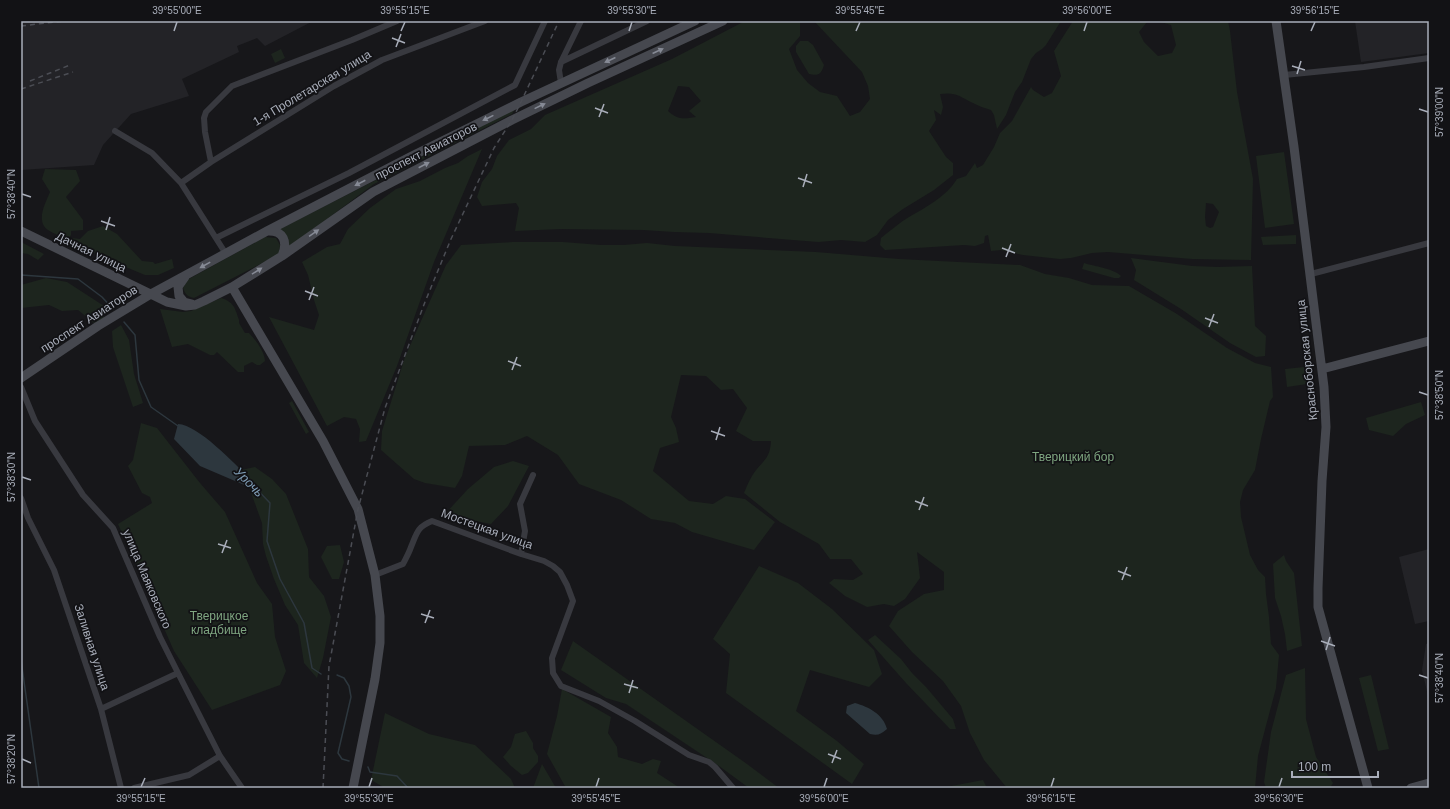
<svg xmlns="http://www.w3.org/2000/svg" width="1450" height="809" viewBox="0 0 1450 809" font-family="Helvetica,sans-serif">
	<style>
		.built { fill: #232327 }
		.green { fill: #1d251e; fill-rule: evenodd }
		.water { fill: #2d373e }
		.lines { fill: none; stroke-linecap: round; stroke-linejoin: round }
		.stream { stroke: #2d373e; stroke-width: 1.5 }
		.street { stroke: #38393f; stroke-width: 6 }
		.secondary { stroke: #46484f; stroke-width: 9 }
		.rail { stroke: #4b4d54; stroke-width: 1.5; stroke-dasharray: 5 4; stroke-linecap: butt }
		.oneway { fill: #868a95 }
		.ticks { fill: none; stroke: #a9aeba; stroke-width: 1.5 }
		.labels { text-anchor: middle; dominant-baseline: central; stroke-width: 3.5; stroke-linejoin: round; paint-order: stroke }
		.street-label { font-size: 12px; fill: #a9aeba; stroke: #121215 }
		.park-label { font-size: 12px; fill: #7fa681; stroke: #121215 }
		.water-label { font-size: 13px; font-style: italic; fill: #7f9db6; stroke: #121215 }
		.neatline { fill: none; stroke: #a9aeba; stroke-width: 1.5 }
		.ticks-label { font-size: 10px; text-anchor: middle; fill: #a9aeba }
	</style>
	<rect width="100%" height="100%" fill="#17171a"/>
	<path class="built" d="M21,21H313L265,46L257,38L237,46L239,52L182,79L189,96L131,114L103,145L94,165L21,170Z
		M1355,21H1429V53L1361,62Z
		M1429,549V621L1415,624L1399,557Z
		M1429,643V700L1422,670L1426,644Z"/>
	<path class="green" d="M745,21H800V36L789,49L797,70L808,83L820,92L837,96L850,116L860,112L870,99L868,86L862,72L814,21H1061L1046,45L1042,49L1036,53L1031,59L1022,82L1015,92L1006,115L997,129L994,115L991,110C985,108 978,106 973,103C958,96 957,92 940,94L943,107L941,115L934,110L936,120L929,131L946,157L953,163V175L934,190L903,209L888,220L877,235L865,242L841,240L818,242L709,233L674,232L643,230L561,229L515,231L519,208L516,203L482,206L477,197L482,182L492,169L497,156L509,140L531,129L545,115L672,59ZM678,86L689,87L701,101L689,111L696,117C683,119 678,120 668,111Z
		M1073,21H1228L1230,31L1237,92L1253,179L1251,260L1192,259L1108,252L1092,253L1071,258L1060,259L1023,255L1001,250L991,251L988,235L985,236L984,243L975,246L964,245L885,250L880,245L881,238C890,231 899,223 909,217C926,207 946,197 957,179L966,176L975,163L977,168L983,165L994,147L1000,133L1012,121L1031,87L1033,90L1044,97L1052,93L1061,76L1054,51ZM1147,22H1161L1171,25L1176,45L1172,53L1158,56L1144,42L1139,32ZM1206,203L1213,204L1219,212L1213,227L1210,228L1206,226L1205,217Z
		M800,41H808L813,45L824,65C821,75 818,76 809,74L796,52V46Z
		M281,49L285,58L275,63L271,54Z
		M515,109L512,114L374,184L288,248L278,230Z
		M482,149L434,262L397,366L366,441L359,442L360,429L356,419L344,417L327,426L269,317L314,330L319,315L314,300L308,275L302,262L327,247L340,244L348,229L370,208L396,189L420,181L445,168L458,163L468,156Z
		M1284,152L1294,224L1265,228L1256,156Z
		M45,169L76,170L80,181L66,197L83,220V230L71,231V235L68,239C61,236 54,234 48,230C35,221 46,202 50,192L42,179Z
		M103,226L117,234L142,261L153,262L155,264L172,259L174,268L158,275H145L111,261L70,241L72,238L80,239L88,231Z
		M1296,235V244L1263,245L1261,237Z
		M265,237L276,238L280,245L279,253L276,256L194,298C188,297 185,294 183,288L187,280Z
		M21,242L44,254L38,260L28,254L21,253Z
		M513,242H563L601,245H624L647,243L675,246L816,252L899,259L1020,265L1045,274L1069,278L1092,285L1129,286L1177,314L1227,348L1255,363L1271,367L1273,397L1270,401L1261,439L1255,470L1243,490L1240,502L1241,517L1250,555L1258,570L1265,577L1266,594L1269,617L1271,644L1279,655L1276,688L1258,756L1255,788H1007L984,760L970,733L961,706L943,681L912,652L889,626L898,611L924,594L944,590V572L917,552L920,578L905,599L894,606L884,604L867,607L845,596L829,583L834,579L853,580L863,574L851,559H830L819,544L780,522L744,493C746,488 749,481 752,476C761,461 770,461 771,441H753L736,431L747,408L733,389L721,390L706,376L681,375L671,417L676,428L679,442L660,448L653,471L689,501L713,504L726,496L745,499L775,522L754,550L692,532L675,523L651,519L621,500L579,484L558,455L527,436L505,445L469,446L462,476L455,488L425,483L414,479L381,450L382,431L405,357L446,265L461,245Z
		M1131,258L1192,266L1218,267L1252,266L1255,326L1266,336L1265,356L1256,357L1230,343L1181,309L1134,280L1136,270Z
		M1084,263C1093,266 1115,269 1121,276L1119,278H1114L1082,269Z
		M46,278L67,282L104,306V318L94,323L78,310L62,311L49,305L21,308V285Z
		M221,298C234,302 235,308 239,320V323L245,333H249C256,341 264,350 265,361L260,365H257L252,362L244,366V372H238L217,352L214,355H210L188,344L172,347L160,309L183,312L191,311Z
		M121,325L129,340L134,374L143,403L133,407L113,347L112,331Z
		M1304,367L1307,384L1287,387L1285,369Z
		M292,401L309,432L306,434L289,403Z
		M1421,402L1425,415L1406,424L1393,436L1369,430L1366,418Z
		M141,423L157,428L200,483L225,512L257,583L272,604L275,637L286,671L280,685L212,710L174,651L118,524L152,503L150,497L142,493L128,466L133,460Z
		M513,461L529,466L508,506L491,524L444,515L468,489L494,467Z
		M255,467L272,479L286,494L308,549L309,577L324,596L331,617L323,658L317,678L304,663L298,625L285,605L274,579L266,556L263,544L262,523L249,487L250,478L241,470Z
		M340,545L344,562L339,579H332L321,557L327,546Z
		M1284,555L1286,561L1294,573L1302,646L1287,651L1285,634L1281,616L1275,598L1273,564Z
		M759,566L798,583L832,609L874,650L882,674L869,687L810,670L796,711L837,741L864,764L852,784L726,693L730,654L713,639Z
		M875,635L901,659L912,673L926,687L953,719L956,729H950L906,683L868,640Z
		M573,641L747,764L779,788H749L719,766L626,704L606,698L561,670Z
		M1305,668L1306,719L1316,757L1333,783L1330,788H1266L1264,782L1271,732L1286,675Z
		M1371,675L1389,749L1378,751L1359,678Z
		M562,689L611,717L608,733L617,747L618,757L642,764L653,759L661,761L657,773L680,788H566L547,754L557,716Z
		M385,713L429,734L475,745L511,779L515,788H385L371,780Z
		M526,731L533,743V748L538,756V762L528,773L522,775L511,766L503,757L511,747L515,734Z
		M542,764L556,788H533Z
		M983,780L987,788H941Z"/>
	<path class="water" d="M178,424C199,425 234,464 250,478L249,487L200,466L174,439Z
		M855,703C869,707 883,714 887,729C881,734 878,736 870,734L846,713L847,706Z"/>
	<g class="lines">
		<path class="stream" d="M21,275L78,279L102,297L113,309
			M124,322L135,335L139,380L151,407L178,426
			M249,481L270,503L267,541L280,579L304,623L312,668L321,674
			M21,660L39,788
			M337,675L344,678L349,686L351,697L338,753L342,759L349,761
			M368,767L370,772L397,776L408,788"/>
		<path class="street" d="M561,62L647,21
			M1284,75L1364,67L1429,58
			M561,83L559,70L561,62L581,21
			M115,131L152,153L181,183L226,254
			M211,162L205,132L204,118L206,112L232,86L352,40L397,21
			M181,183L211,162L334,86L382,60L485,21
			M216,238L349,173L515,85L545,21
			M1311,274L1429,243
			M21,387L35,421L83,495L113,528L160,637L178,673L220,756L242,788
			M21,498L28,518L54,570L101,709L121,788
			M521,554L525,531L520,504L533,475
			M375,575L403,564C406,558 409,553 411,547C417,533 417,527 432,521L521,554L544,561L553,566L560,572L567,585L573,601L552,658L553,673L561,686L599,701L635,721L689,755L709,762L715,767L733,788
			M101,709L178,673
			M134,788L189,775L220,756"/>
		<path class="secondary" d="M1276,21L1294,147L1324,387L1326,427L1322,481L1318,588V607L1368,788
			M21,231L167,302L186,306L195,305L204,301L232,287L282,256L373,192L512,120L588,83L723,21
			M267,231C284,230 288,242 282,256
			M185,277L178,287L179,296L184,302L192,304
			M232,287L323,441L358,509L375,575L380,616V643L375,679L353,788
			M1322,369L1429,341
			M21,378L98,326L151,294L267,231L410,157L521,102L695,21
			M1411,788L1429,783"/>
		<path class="rail" d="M21,26L63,21
			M30,81L70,65
			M21,89L73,72
			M323,788L329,666L358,509L385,408L425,302L451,239L494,148L512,120L521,102L559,21"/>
	</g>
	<defs><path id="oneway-solid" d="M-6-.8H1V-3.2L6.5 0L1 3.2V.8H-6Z"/></defs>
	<g class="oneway">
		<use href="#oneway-solid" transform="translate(658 51) rotate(-25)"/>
		<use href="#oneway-solid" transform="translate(610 60) rotate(155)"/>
		<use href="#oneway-solid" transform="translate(540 106) rotate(-26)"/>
		<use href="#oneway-solid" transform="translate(488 118) rotate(154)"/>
		<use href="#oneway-solid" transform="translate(424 165) rotate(-27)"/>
		<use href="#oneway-solid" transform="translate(360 183) rotate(153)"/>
		<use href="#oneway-solid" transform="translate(314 233) rotate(-35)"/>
		<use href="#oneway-solid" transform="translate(205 265) rotate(151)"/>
		<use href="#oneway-solid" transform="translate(257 271) rotate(-32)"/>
	</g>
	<path class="ticks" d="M174,31L177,22M401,31L405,22M629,31L632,22M856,31L860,22M1084,31L1087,22M1311,31L1315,22M392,38L405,43M396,47L401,34M1292,66L1305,70M1297,74L1301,61M595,108L608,113M1419,109L1428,112M599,117L604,104M798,178L812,183M803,187L807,174M22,194L31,197M101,221L115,226M106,230L110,217M1002,248L1015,253M1006,257L1011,244M305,291L318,296M309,300L314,287M1205,318L1218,323M1209,327L1214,314M508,361L521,366M512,370L517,357M1419,392L1428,395M711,431L725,436M716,440L720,427M22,477L31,480M915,501L928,506M919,510L924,497M218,544L231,548M222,553L227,540M1118,571L1131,576M1122,580L1127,567M421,614L434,618M425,623L430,610M1321,641L1335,646M1326,650L1330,637M1419,675L1428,678M624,684L638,688M629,693L633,680M828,754L841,759M22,759L31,763M832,763L837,750M141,787L145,778M369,787L372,778M596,787L599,778M824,787L827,778M1051,787L1054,778M1279,787L1282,778"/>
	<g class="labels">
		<g class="street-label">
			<text transform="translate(312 88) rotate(-31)">1-я Пролетарская улица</text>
			<text transform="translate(426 151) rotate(-27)">проспект Авиаторов</text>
			<text transform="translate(91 252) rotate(26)">Дачная улица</text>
			<text transform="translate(89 319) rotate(-33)">проспект Авиаторов</text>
			<text transform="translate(1307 360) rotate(-96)">Красноборская улица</text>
			<text transform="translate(487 529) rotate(20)">Мостецкая улица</text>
			<text transform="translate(147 579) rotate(67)">улица Маяковского</text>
			<text transform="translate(92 647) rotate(72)">Заливная улица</text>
		</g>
		<g class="park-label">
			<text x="1073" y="457">Тверицкий бор</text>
			<text x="219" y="616">Тверицкое<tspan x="219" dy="14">кладбище</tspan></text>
		</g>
		<g class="water-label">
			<text transform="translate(249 482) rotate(45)">Урочь</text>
		</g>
	</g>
	<rect width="1450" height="809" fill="none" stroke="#121215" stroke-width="44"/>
	<path d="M1292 771v6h86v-6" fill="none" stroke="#a9aeba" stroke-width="2"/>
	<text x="1298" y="771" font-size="12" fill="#a9aeba" stroke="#121215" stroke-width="3" paint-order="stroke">100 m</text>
	<rect x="22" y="22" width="1406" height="765" class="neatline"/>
	<g class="ticks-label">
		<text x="177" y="14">39°55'00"E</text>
		<text x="405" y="14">39°55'15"E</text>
		<text x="632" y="14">39°55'30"E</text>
		<text x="860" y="14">39°55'45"E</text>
		<text x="1087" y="14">39°56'00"E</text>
		<text x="1315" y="14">39°56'15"E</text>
		<text transform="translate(1439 112) rotate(-90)" y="4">57°39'00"N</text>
		<text transform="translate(11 194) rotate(-90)" y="4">57°38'40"N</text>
		<text transform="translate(1439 395) rotate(-90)" y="4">57°38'50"N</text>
		<text transform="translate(11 477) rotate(-90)" y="4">57°38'30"N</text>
		<text transform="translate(1439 678) rotate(-90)" y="4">57°38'40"N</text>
		<text transform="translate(11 759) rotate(-90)" y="4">57°38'20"N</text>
		<text x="141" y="802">39°55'15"E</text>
		<text x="369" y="802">39°55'30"E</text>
		<text x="596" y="802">39°55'45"E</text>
		<text x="824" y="802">39°56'00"E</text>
		<text x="1051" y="802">39°56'15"E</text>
		<text x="1279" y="802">39°56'30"E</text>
	</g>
</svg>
